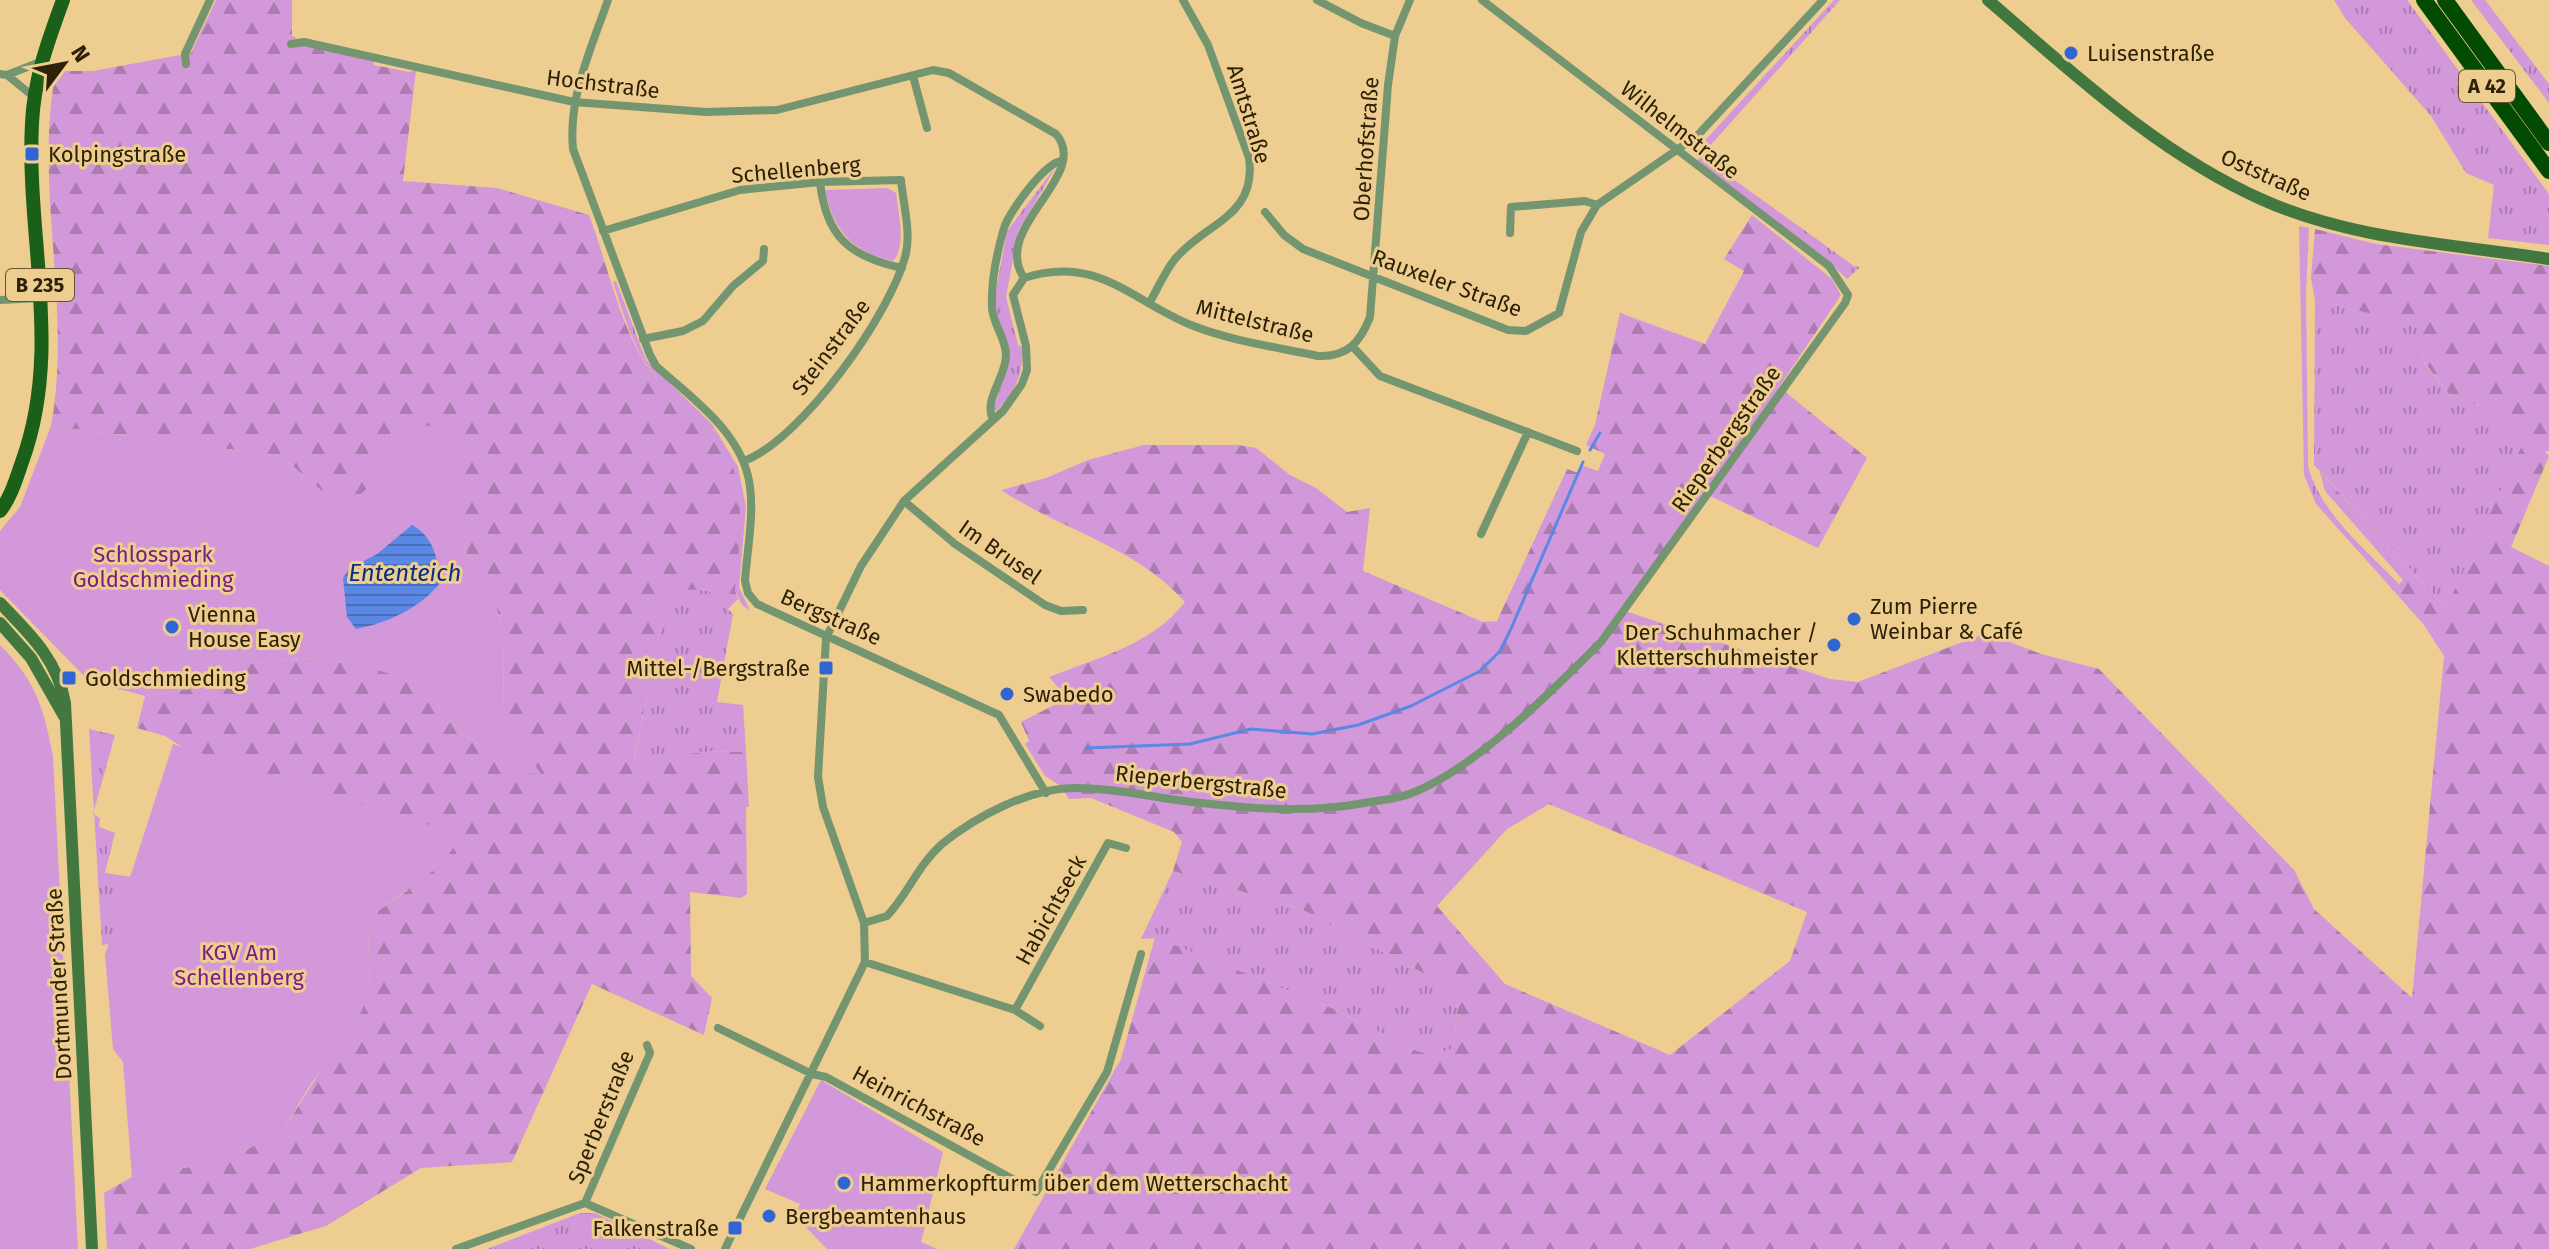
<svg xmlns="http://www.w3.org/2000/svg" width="2549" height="1249" viewBox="0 0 2549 1249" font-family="'Fira Sans',sans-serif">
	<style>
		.grass { fill: url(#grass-tufts) }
		.forest { fill: url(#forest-firs); fill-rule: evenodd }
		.green { fill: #d298da }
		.water { fill: url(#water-rules) }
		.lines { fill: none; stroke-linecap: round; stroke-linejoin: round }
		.stream { stroke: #5a88e4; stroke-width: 3 }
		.minor { stroke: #739570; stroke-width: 8 }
		.secondary { stroke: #437740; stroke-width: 12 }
		.primary { stroke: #1b6018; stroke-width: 14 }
		.motorway { stroke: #034a03; stroke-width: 16 }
		.poi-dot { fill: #3065d4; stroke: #eecd90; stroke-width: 3 }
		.labels { text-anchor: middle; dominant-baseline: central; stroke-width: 6; stroke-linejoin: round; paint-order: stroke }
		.shield { fill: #eecd90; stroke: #675530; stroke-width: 2 }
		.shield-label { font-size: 20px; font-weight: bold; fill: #2d2107 }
		.poi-label { font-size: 22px; fill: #2d2107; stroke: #eecd90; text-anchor: start }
		.street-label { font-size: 22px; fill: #2d2107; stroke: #eecd90 }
		.park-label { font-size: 22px; fill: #7a1c87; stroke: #eecd90 }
		.water-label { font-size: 24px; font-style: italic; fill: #092f7f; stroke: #eecd90 }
	</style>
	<defs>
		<pattern id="grass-tufts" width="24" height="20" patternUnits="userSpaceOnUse" patternTransform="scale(2)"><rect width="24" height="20" fill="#d298da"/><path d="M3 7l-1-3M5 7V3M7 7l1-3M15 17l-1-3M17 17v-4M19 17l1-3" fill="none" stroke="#ab7caf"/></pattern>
		<pattern id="forest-firs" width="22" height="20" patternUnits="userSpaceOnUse" patternTransform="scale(2)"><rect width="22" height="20" fill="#d298da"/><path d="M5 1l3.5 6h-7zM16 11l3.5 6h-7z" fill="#ab7caf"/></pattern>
		<pattern id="water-rules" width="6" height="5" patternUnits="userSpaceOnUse" patternTransform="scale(2)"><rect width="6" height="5" fill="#5a88e4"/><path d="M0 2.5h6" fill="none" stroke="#4b6fb7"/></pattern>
	</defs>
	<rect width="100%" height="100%" fill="#eecd90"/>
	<path class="grass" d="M1834,0H1840L1701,156L1854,266L1860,267L1847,279L1829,262L1698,162V148Z
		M2334,0H2407L2549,194V245L2488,238L2494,185L2466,173L2431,116L2345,18Z
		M2471,0H2485L2549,84V103Z
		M1057,165L1018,232L1006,297L1018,345L1023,347C1023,375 1016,391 996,411L993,409L1008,366L995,313L996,290L1007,231Z
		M2299,226L2309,228L2306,293L2308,466C2321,514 2365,549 2399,584L2394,591L2316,504L2304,475Z
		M616,281L646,360L712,424L738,467L746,507L739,587L750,611L742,605L735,590L714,430C696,412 674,398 658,379C634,353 624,315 613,282Z
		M2315,300L2418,325L2424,363L2450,395L2490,410L2526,442L2446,608L2314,465Z
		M669,587L709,591L733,614L717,702L743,705L746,752L715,751L634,761Z
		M89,729L115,735L93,814L100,818L99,827L115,833L105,873L132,877L110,944L102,945Z
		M1173,871L1301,909L1450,987L1458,1003L1453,1049L1433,1056L1412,1049L1334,1009L1155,938L1141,939Z
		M580,1213H595L670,1249H487Z"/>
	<path class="forest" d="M216,0H292V36L296,37L293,42L372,60L374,65L409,72L416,70L403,181L497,188L589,215C607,262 618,320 645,363C660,386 683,399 702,418C752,466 740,528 735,590L738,599L727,610L709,591L669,588L634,760L715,751L746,752L749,807H746L747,894L741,898L690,892L691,976L712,998L704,1035L592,984L512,1162L421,1168L326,1226L250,1249H107L104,1193L132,1177L223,1161L282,1132L370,992L368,931L378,911L408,890L165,736L137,728L145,696L202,687L253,663L313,658L360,664L416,682L466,737L493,754L510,772L520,744L504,720L503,632L495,602L467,554L461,534V450L395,431C381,460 380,493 344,501L322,491L281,456L51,426C73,308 33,188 56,71H93L191,53Z
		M1752,215L1832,279L1841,295L1779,387L1867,458L1818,548L1704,493L1622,610L1830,679L1858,682L1986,633L2041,654L2099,669L2294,870L2314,909L2412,998L2444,656L2424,625L2393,590L2403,580L2325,491L2320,472L2446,608L2524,441L2490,410L2450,395L2424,362L2417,325L2315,300L2311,278L2315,229L2376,244L2549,266V451H2545L2549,456L2511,547L2549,566V1249H1014L1121,1059L1155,937L1334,1009L1412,1049L1433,1056L1453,1048L1458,1004L1450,987L1301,909L1173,871L1182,842L1174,832L1091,798L1069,799L1061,786L1045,776L1025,744L1029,741L1021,722L1068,698L1049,677C1097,658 1152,645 1185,602C1135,546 1063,531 1001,490L1046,478L1088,460L1144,445H1238L1256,448L1290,475L1316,488L1347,512L1370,508L1363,571L1483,622L1497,621L1567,469L1578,473L1581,465L1598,471L1605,454L1586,445L1595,425L1620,313L1705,344L1744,271L1724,259ZM1549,804L1807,912L1790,961L1670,1055L1505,984L1437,906L1507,829Z"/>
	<path class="green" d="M887,188L896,193C898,212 907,246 893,261C853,253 833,230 825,190Z
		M434,425L455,439L461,450V534L467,554L495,602L503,632L504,720L541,774L510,772L493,754L466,737L416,682L360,664L313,658L254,663L202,687L145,696L89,681L0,590V531L20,507L51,426L281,456L322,491L344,501C380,493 381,460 395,431Z
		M0,645C36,682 43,705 53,756L78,1249H0Z
		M173,744L455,833L459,840L440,866L378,911L368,931L370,992L357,1021L310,1085L282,1132L223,1161L132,1177L123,1062L113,1049L105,955Z
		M821,1080L943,1152L921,1242L937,1249H827L795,1216L800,1204L765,1189Z"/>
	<path class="water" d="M412,525C434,537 438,559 440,583C420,608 388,623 356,629L347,617L343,578L349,569L377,554Z"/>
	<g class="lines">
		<path class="stream" d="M1590,450L1600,433
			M1086,748L1190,744L1251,729L1312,734L1358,725L1411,706L1480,671L1500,651L1510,631L1583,462"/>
		<path class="minor" d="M608,0C591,49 568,97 573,149L650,355L656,366C693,399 744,434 750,487C754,517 747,551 745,581L748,593L757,604L999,715L1046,793
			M1317,0L1361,23L1395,36
			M291,44L304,42L574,102L706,112L777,110L933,70L949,73L1056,134C1092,176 990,227 1024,278
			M186,64L185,54L210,0
			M0,74L7,75L40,62
			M7,75L34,97
			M913,76L927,128
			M820,182C826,237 850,257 902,268
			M1265,212L1284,235L1303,249L1508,330L1526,331L1559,313L1581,232L1597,205L1697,136L1823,0
			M603,231L740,190L820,182L901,180C903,203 911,231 906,253C892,313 801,440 744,461
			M1510,233L1511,207L1585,201L1597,205
			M0,300L41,298
			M1150,302C1158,288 1165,271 1175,259C1206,222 1257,217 1249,158L1208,45L1183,0
			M643,339L683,331L703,321L733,286L763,261L764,249
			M1353,347L1380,376L1577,451
			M993,420C983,399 1006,378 1006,355C1006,339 993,324 992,308C991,283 997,252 1004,228C1009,212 1047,159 1063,161
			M904,501L955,544L1045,605L1061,611L1083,610
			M1481,534L1528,432
			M864,923L887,916C908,894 918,865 942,844C976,816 1030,788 1075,788C1118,788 1159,799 1201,803C1255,809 1311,813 1364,803C1380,800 1398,799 1412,793C1476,768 1552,691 1601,642L1845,303L1848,295L1829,266L1482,0
			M865,962L1015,1010L1040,1026
			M1015,1010L1108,843L1126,848
			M718,1028L812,1074L826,1077L1036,1192L1107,1072L1141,954
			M585,1203L650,1053L647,1045
			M456,1249L585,1203L691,1249
			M725,1249L865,962L864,923L823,807L818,777L826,638L861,566L904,501L1003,411L1022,384L1027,370L1026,346L1013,295L1024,278C1097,254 1132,301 1191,325C1231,341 1276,347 1318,356C1347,357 1360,343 1370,317L1388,85L1395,36L1410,0"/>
		<path class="secondary" d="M1988,0C2073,73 2159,154 2263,200C2352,240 2454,244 2549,259
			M0,603C29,633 58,660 65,703L92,1249
			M0,623L31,658L64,716"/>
		<path class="primary" d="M0,511C11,497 16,479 22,462C63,350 26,238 32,123C34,79 48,41 63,0"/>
		<path class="motorway" d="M2424,0L2549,171
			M2445,0L2549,143"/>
	</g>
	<g class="poi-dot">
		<circle cx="2071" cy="53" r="8"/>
		<rect x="24" y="146" width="16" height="16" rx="4"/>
		<circle cx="1854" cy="619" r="8"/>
		<circle cx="172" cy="627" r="8"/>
		<circle cx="1834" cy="645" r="8"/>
		<rect x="818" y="660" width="16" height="16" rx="4"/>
		<rect x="61" y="670" width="16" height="16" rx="4"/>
		<circle cx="1007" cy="694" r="8"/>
		<circle cx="844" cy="1183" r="8"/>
		<circle cx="769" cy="1216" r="8"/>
		<rect x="727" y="1220" width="16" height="16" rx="4"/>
	</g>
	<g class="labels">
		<g class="shield">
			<rect x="2459" y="70" width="56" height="32" rx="6"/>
			<rect x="6" y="269" width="68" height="32" rx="6"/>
		</g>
		<g class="shield-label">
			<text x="2487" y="86">A 42</text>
			<text x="40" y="285">B 235</text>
		</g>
		<g class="poi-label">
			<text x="2087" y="53">Luisenstraße</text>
			<text x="48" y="154">Kolpingstraße</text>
			<text x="1870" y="606">Zum Pierre<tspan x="1870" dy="25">Weinbar &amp; Café</tspan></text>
			<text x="188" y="614">Vienna<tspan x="188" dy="25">House Easy</tspan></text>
			<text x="1818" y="632" text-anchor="end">Der Schuhmacher /<tspan x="1818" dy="25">Kletterschuhmeister</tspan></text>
			<text x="810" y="668" text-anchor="end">Mittel-/Bergstraße</text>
			<text x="85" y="678">Goldschmieding</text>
			<text x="1023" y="694">Swabedo</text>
			<text x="860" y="1183">Hammerkopfturm über dem Wetterschacht</text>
			<text x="785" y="1216">Bergbeamtenhaus</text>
			<text x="719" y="1228" text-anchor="end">Falkenstraße</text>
		</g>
		<g class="street-label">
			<text transform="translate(603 84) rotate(7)">Hochstraße</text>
			<text transform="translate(1249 114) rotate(73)">Amtstraße</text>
			<text transform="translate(1680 130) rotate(38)">Wilhelmstraße</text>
			<text transform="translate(1366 149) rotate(-86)">Oberhofstraße</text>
			<text transform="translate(796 170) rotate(-5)">Schellenberg</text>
			<text transform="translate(2266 175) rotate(24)">Oststraße</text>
			<text transform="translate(1447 283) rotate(20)">Rauxeler Straße</text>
			<text transform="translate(1255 321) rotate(14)">Mittelstraße</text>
			<text transform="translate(831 347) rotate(-53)">Steinstraße</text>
			<text transform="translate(1726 439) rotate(-55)">Rieperbergstraße</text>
			<text transform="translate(1000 552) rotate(35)">Im Brusel</text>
			<text transform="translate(831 617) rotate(24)">Bergstraße</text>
			<text transform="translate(1201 782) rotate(6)">Rieperbergstraße</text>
			<text transform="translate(1051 910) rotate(-61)">Habichtseck</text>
			<text transform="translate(59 984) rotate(-93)">Dortmunder Straße</text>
			<text transform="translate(919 1106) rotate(28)">Heinrichstraße</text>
			<text transform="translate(601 1117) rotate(-68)">Sperberstraße</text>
		</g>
		<g class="park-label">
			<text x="153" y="554">Schlosspark<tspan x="153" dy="25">Goldschmieding</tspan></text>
			<text x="239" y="952">KGV Am<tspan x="239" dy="25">Schellenberg</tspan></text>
		</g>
		<g class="water-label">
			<text x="405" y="573">Ententeich</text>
		</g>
	</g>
	<g transform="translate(64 64) rotate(58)" stroke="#eecd90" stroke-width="6" paint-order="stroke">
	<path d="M0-6L14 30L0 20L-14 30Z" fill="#2d2107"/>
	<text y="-12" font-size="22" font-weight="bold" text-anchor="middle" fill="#2d2107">N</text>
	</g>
</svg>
